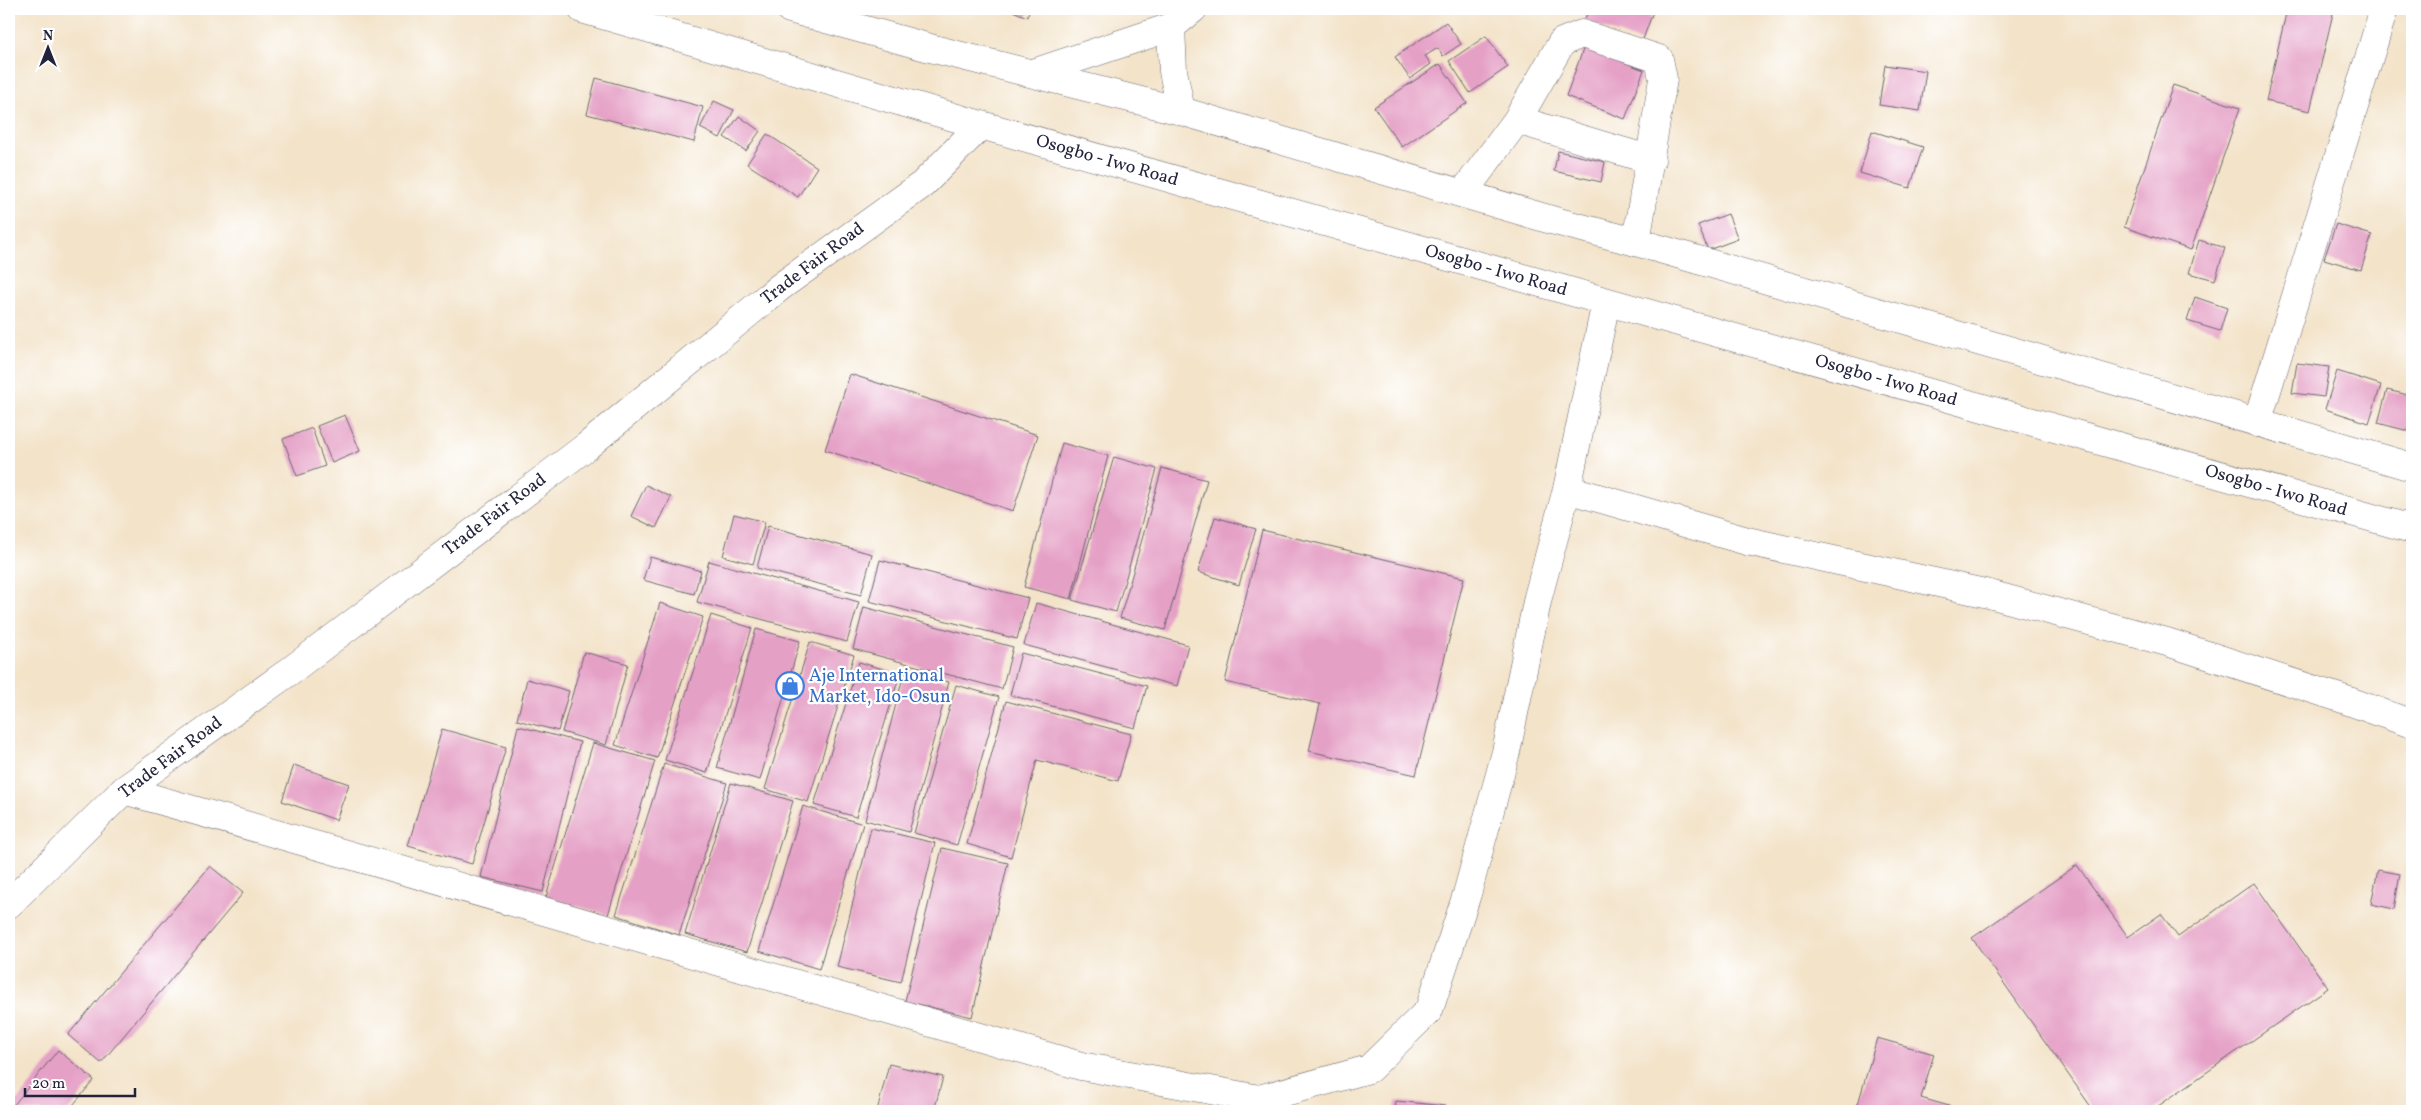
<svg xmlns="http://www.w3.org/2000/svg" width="2421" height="1120" viewBox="0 0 2421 1120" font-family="Vollkorn,serif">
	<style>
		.building { fill: #e5a0c6 }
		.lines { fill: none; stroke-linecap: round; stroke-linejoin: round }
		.minor-casing { stroke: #6b666d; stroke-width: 29 }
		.major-casing { stroke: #6b666d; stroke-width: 29 }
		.minor { stroke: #fff; stroke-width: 28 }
		.major { stroke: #fff; stroke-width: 28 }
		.labels { text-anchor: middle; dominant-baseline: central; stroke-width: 4.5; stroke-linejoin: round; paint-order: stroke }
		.street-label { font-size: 18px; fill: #22223b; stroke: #fff }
		.shop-label { font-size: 18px; fill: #366cbe; stroke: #fff; text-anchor: start }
	</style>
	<rect width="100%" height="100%" fill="#fff"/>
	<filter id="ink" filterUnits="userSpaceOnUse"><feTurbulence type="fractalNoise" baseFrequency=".02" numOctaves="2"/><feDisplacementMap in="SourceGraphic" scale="10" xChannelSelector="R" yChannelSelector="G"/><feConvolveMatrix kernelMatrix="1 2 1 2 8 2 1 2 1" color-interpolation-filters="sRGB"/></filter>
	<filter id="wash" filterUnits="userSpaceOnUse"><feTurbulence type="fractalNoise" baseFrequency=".0096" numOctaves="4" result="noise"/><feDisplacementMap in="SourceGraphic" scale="20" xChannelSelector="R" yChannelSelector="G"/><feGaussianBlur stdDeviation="1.12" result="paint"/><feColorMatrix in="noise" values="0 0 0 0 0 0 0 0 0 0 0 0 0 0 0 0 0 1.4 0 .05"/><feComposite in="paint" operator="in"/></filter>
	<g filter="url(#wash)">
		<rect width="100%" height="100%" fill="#f3e3c9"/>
		<g id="blocks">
			<path class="building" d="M1014,9H1030L1027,17L1013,11Z
				M1589,9H1654L1642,42L1584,21Z
				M2287,9H2334L2310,111L2266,101Z
				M1446,22L1461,44L1443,56L1438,48L1425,56L1431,64L1410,79L1395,57Z
				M1486,36L1508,67L1470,93L1449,61Z
				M1584,47L1644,70L1625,119L1566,96Z
				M1440,64L1467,103L1402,147L1374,107Z
				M1885,65L1926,71L1920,111L1879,105Z
				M596,78L703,107L694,142L587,114Z
				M2173,85L2240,108L2191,250L2124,227Z
				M714,101L734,110L720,138L700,128Z
				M739,116L760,131L746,151L724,137Z
				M1872,131L1923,147L1910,188L1860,173Z
				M767,134L817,167L798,197L747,164Z
				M1558,151L1605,162L1601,182L1554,171Z
				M1728,214L1738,239L1708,250L1698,225Z
				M2336,224L2372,235L2361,270L2324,259Z
				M2199,240L2225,248L2215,280L2189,273Z
				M2195,297L2227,308L2220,331L2187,321Z
				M2297,363L2329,367L2324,397L2292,393Z
				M2337,371L2381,385L2369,423L2325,409Z
				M850,374L1038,435L1013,511L825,450Z
				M2387,390L2412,396V432L2378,423Z
				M345,415L360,451L332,463L317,426Z
				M312,428L325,466L297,476L283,439Z
				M1062,443L1108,456L1071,599L1024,587Z
				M1114,457L1157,469L1116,612L1072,600Z
				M1162,468L1207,480L1165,630L1120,618Z
				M646,485L671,497L656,528L631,516Z
				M734,514L765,522L753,564L723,556Z
				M1215,517L1256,529L1239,585L1198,572Z
				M768,526L872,554L861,595L757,568Z
				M1262,530L1464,578L1416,775L1309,751L1320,704L1225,682Z
				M650,557L701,571L694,594L643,580Z
				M880,560L1028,598L1017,639L869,601Z
				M709,561L859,602L847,642L697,602Z
				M660,603L703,617L657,758L615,745Z
				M1036,603L1188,645L1177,686L1024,645Z
				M864,607L1013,647L1002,689L853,649Z
				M711,615L752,628L707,773L665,760Z
				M756,629L800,641L760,780L717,768Z
				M810,642L854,655L808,802L765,789Z
				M584,652L628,664L606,745L562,732Z
				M1021,653L1147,686L1135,728L1010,695Z
				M859,662L900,674L856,817L814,805Z
				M905,670L949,682L909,832L865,820Z
				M527,679L569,691L558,731L517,720Z
				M956,685L999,697L957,845L914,833Z
				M1006,701L1131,734L1118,781L1037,760L1011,857L967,844Z
				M518,726L580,742L543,892L481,877Z
				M442,729L506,747L472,864L408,846Z
				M593,743L655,761L608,915L546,897Z
				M664,764L727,783L679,935L616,915Z
				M294,765L349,784L336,820L282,801Z
				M731,783L793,801L747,952L685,934Z
				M803,806L863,824L819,969L759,951Z
				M871,828L935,843L901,982L837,967Z
				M942,848L1008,863L972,1017L905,1001Z
				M2077,865L2128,937L2161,914L2178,937L2254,883L2328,988L2151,1111H2094L1972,938Z
				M210,866L243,893L101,1063L68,1035Z
				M2378,870L2400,874L2394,909L2371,904Z
				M1877,1038L1934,1054L1921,1098L1956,1108V1111H1856Z
				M58,1050L94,1080L68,1111H9Z
				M889,1064L943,1077L934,1111H877Z
				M1396,1101L1446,1106V1111H1395Z"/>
		</g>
	</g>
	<g filter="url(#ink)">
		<use href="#blocks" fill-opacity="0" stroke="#6b666d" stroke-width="1"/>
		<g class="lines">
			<defs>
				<path id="minor" d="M1171,27L1173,71L1181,111
					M1033,73L1171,27L1193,9
					M1517,120L1651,160
					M1463,193L1517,120L1562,42L1582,34L1659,59L1663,79L1636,242
					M2257,423L2384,9
					M1567,489L1747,541L1989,594L2167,642L2346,700L2412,724
					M124,790L1081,1066L1259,1099L1369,1069L1429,1010L1467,894L1506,752L1538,597L1567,489L1606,302
					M9,904L124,790L290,671L587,446L780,287L923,184L981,125"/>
				<path id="major" d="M582,9L981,125L2412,529
					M790,9L930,48L1181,111L1555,221L1636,242L2412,467"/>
			</defs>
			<use href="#minor" class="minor-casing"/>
			<use href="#major" class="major-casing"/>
			<use href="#minor" class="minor"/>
			<use href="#major" class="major"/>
		</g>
	</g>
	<defs>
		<symbol id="shop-ring" viewBox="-11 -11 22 22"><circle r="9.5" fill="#fff" stroke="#3f7fe0" stroke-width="1.5"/><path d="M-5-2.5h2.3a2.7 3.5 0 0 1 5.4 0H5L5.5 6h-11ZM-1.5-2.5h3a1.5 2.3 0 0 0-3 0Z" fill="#3f7fe0"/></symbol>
	</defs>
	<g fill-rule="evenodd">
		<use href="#shop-ring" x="774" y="670" width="32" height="32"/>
	</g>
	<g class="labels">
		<g class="street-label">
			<text transform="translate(1107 161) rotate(16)">Osogbo - Iwo Road</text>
			<text transform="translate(813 264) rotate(-37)">Trade Fair Road</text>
			<text transform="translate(1496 271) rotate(16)">Osogbo - Iwo Road</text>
			<text transform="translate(1886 381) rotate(16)">Osogbo - Iwo Road</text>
			<text transform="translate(2276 491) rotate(16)">Osogbo - Iwo Road</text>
			<text transform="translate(495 515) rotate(-37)">Trade Fair Road</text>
			<text transform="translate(171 758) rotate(-37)">Trade Fair Road</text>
		</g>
		<g class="shop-label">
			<text x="809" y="676">Aje International<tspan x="809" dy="21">Market, Ido-Osun</tspan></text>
		</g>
	</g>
	<rect width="2421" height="1120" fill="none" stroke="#fff" stroke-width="30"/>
	<g transform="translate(48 48)" stroke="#ffffff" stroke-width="4" paint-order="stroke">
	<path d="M0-4L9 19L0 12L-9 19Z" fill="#22223b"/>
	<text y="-8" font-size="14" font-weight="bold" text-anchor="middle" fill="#22223b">N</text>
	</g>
	<path d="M25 1088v8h110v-8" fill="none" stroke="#22223b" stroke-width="2.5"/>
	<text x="32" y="1088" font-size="15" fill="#22223b" stroke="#ffffff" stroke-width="4" paint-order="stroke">20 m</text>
</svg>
